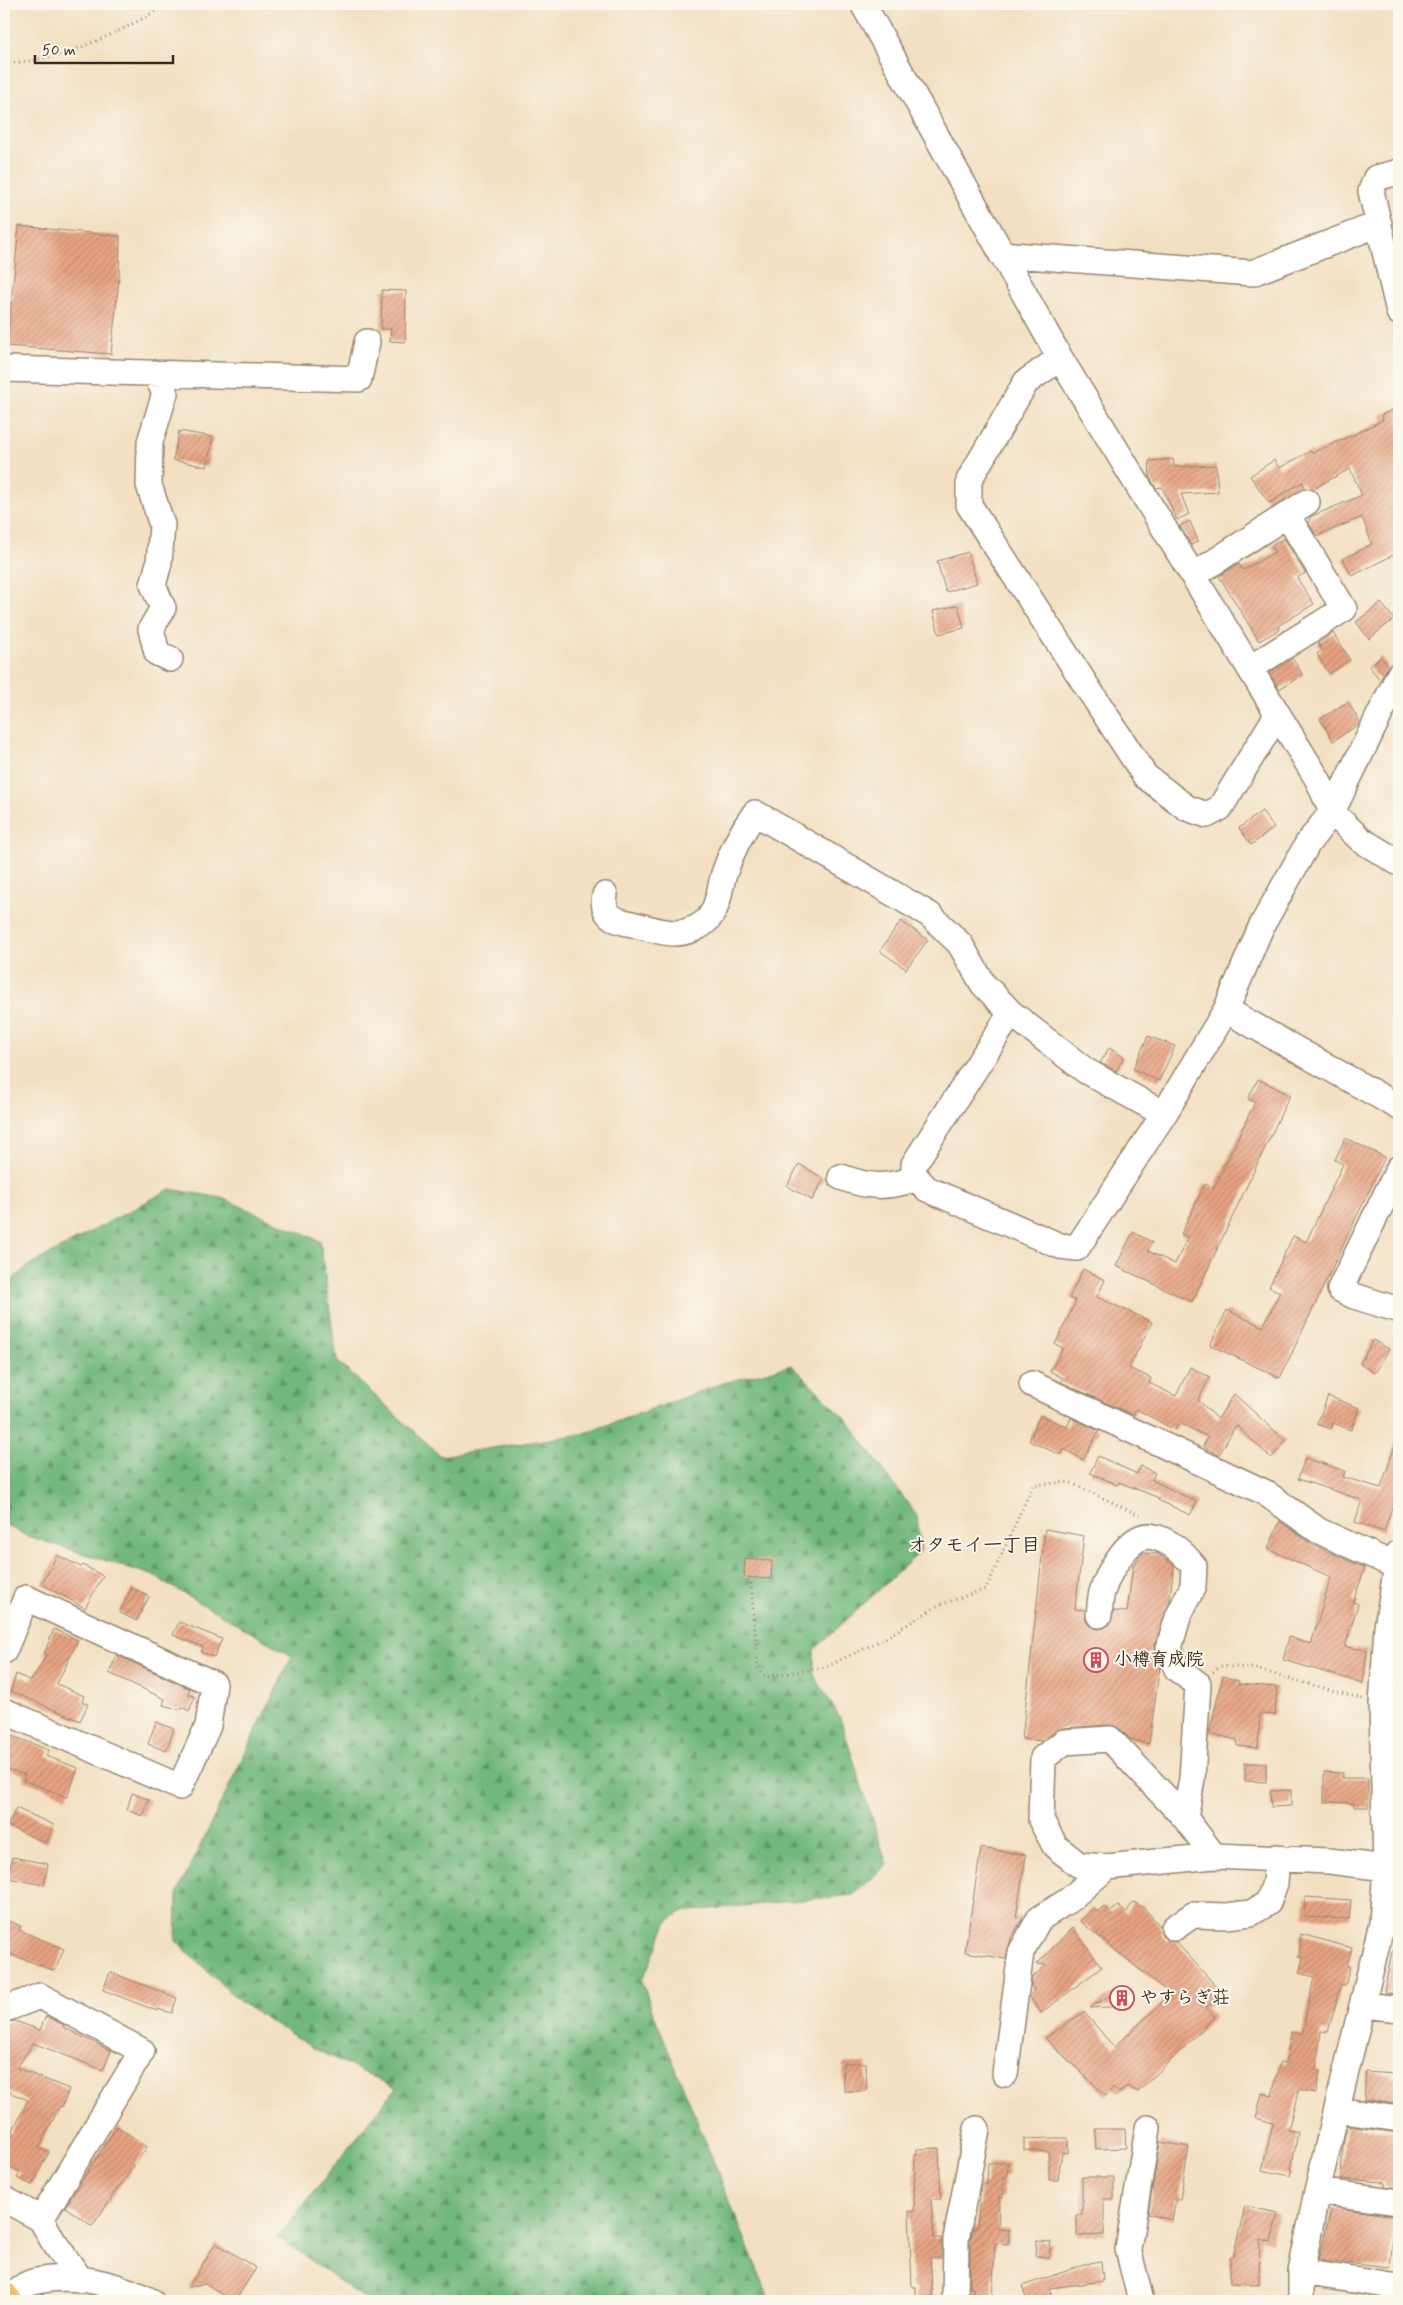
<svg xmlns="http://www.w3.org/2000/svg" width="1403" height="2305" viewBox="0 0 1403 2305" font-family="Mynerve,'Klee One',sans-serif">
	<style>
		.forest { fill: url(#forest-firs); stroke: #56714e }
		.building { fill: url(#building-hatch) }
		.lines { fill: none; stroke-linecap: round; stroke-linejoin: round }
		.minor-casing { stroke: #978570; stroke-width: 28 }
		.highway-casing { stroke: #978570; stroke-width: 30 }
		.path { stroke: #978570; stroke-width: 3; stroke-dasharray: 1 4; stroke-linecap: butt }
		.minor { stroke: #fff; stroke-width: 25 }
		.highway { stroke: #f4c16a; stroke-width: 28 }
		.labels { text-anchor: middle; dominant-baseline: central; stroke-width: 4; stroke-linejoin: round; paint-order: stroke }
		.poi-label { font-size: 18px; font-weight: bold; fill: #3b2a1e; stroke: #fbf7ec; text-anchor: start }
		.neighbourhood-label { font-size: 19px; font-weight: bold; fill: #3b2a1e; stroke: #fbf7ec }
	</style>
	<defs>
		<pattern id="forest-firs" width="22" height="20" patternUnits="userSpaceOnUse" patternTransform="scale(1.25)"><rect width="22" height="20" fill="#72b87d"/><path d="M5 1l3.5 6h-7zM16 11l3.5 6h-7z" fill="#5f9666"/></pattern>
		<pattern id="building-hatch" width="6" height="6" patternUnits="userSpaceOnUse" patternTransform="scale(1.25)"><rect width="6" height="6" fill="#e8a483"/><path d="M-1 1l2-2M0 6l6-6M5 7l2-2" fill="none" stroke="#bd866b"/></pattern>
	</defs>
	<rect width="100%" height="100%" fill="#fbf7ec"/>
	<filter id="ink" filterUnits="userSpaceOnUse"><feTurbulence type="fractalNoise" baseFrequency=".02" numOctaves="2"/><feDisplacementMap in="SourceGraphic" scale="10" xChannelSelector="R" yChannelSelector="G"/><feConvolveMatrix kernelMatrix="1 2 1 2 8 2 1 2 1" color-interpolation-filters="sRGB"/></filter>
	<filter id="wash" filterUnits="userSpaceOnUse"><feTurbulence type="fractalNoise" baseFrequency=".0096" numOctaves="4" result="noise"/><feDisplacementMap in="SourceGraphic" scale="20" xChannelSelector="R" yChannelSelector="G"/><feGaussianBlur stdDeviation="1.12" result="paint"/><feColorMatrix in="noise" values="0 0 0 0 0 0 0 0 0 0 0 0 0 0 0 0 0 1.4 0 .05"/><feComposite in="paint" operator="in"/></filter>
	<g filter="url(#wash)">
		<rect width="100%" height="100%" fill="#f3e0c2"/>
		<path class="forest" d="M170,1189L222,1198L320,1241L337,1361L441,1456L582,1434L724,1383L792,1365L848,1421L917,1516L921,1551L814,1650V1675L840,1718L887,1865L853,1895L681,1912L668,1921L642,1981L651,2007L770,2301H368L278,2237L396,2088L313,2048L240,2002L176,1941L177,1894L292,1656L152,1575L27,1536L4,1524V1288L28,1266Z"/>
		<g id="blocks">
			<path class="building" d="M19,226L120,236L119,278L111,354L7,346Z
				M382,290L406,291L405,342L390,341L391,329H381Z
				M1399,407V552L1352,576L1343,559L1372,544L1362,517L1317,536L1309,524L1310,517L1362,495L1350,469L1312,489L1305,488L1302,482L1269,503L1250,476L1274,460L1279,468L1311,451L1312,453L1351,436L1383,420L1381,415Z
				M179,431L213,437L207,467L173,460Z
				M1173,459L1174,467L1216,465L1218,492L1181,494L1189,514L1177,520L1162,487L1156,488L1150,478L1149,461Z
				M1190,521L1198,541L1191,545L1180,526Z
				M1284,538L1305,573L1297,578L1314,604L1278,626L1280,629L1259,641L1219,576L1239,564L1243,570L1275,552L1271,546Z
				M968,552L977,583L946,592L937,561Z
				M1381,603L1394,619L1369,639L1356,622Z
				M958,605L964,628L939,634L933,611Z
				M1333,633L1350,660L1329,674L1317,654L1322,650L1318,643Z
				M1381,657L1388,666L1380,680L1369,666Z
				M1292,658L1303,675L1279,689L1269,673Z
				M1348,702L1360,722L1358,725L1333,741L1320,719Z
				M1262,811L1274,828L1251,845L1239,828Z
				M901,921L928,940L906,969L880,951Z
				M1148,1036L1175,1046L1159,1081L1133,1069Z
				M1109,1048L1124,1057L1116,1071L1100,1063Z
				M1258,1079L1290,1095L1192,1302L1116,1266L1133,1232L1152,1242L1148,1251L1175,1264L1188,1237L1181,1234L1205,1184L1214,1188L1255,1102L1248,1099Z
				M1345,1138L1385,1157L1280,1378L1210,1345L1227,1310L1263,1327L1280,1292L1269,1287L1293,1236L1306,1242L1343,1164L1335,1160Z
				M799,1164L824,1179L812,1200L787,1186Z
				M1083,1269L1105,1280L1097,1297L1152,1322L1129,1368L1151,1378L1149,1383L1176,1396L1190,1367L1210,1377L1198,1400L1218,1419L1234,1394L1286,1441L1271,1458L1236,1425L1219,1455L1203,1446L1208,1437L1179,1423L1175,1430L1136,1409L1133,1415L1061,1382L1063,1378L1050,1371L1063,1348L1055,1344L1076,1301L1069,1298Z
				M1373,1340L1389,1349L1375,1373L1360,1364Z
				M1328,1396L1359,1408L1351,1430L1333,1423L1331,1429L1317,1424Z
				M1040,1415L1067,1427L1071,1418L1099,1431L1083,1460L1064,1449L1061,1455L1029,1441Z
				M1396,1442H1399V1486L1384,1532L1355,1522L1362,1500L1298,1479L1305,1458L1345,1471L1343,1477L1381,1488Z
				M1098,1456L1137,1474L1141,1466L1155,1473L1152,1480L1197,1502L1190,1515L1158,1500L1159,1498L1119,1482L1118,1485L1090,1473Z
				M1280,1521L1313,1545L1365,1568L1353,1602L1358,1604L1345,1647L1367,1650L1363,1683L1283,1660L1289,1637L1311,1644L1331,1577L1268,1549Z
				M1045,1529L1084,1536L1075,1609L1085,1610L1086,1621L1090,1626L1097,1629L1104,1628L1110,1624L1114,1611L1127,1612L1133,1566L1139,1557L1143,1553L1158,1554L1174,1565L1169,1604L1155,1644L1156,1653L1160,1665L1149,1744L1130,1739L1120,1729L1109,1725L1063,1728L1042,1741L1022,1739Z
				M57,1555L81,1567L83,1565L103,1576L85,1608L42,1584Z
				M745,1559L772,1561L771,1579L744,1577Z
				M132,1588L149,1597L136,1621L119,1612Z
				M179,1622L222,1639L214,1657L201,1652L203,1647L173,1635Z
				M54,1629L78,1640L57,1684L84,1696L82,1701L88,1704L80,1721L11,1691L16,1674L31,1681L47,1655L44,1654Z
				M117,1655L190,1689L188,1694L195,1697L189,1711L182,1707L181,1710L163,1705L165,1699L109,1673Z
				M1223,1676L1239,1681L1238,1684L1277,1687L1275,1715L1260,1714L1258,1748L1237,1746V1740L1209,1733Z
				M156,1722L174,1729L166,1751L148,1744Z
				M4,1733L49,1750L46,1756L78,1768L67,1797L23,1780L25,1775L4,1768Z
				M1245,1763H1266V1782L1245,1781Z
				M1324,1772L1343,1773L1342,1778H1368V1807H1354V1803L1324,1802Z
				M1291,1790V1806L1271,1807L1270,1791Z
				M132,1793L149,1800L143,1816L127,1810Z
				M16,1808L54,1825L46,1843L8,1826Z
				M981,1848L1026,1855L1016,1917L1023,1918L1011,1938L1006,1959L965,1952Z
				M12,1857L48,1864L44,1885L8,1878Z
				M1305,1897L1351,1900L1349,1919L1304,1917Z
				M1133,1902L1143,1907L1160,1926L1162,1936L1168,1941L1176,1942L1217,1987L1209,1992L1216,2000L1206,2007L1215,2017L1138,2092L1128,2086L1119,2093L1113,2087L1106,2096L1045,2038L1084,2012L1114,2047L1171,1995L1080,1921L1093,1908L1097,1912L1104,1906L1110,1912L1118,1906L1126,1913Z
				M4,1919L21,1926L19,1930L64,1949L55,1971L10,1954L6,1967H4Z
				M1073,1928L1102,1967L1041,2013L1030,1997L1034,1990L1031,1985L1032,1978L1046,1965L1037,1964Z
				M1301,1934L1352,1948L1347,1966L1350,1967L1345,1986L1341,1985L1328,2032L1321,2031L1316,2070L1320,2071L1316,2093L1299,2089L1288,2130L1298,2132L1290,2176L1262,2170L1273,2123L1256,2118L1262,2093L1272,2096L1280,2062L1286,2063L1291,2032L1302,2034L1314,1977L1299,1973L1303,1957H1299Z
				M1392,1951L1399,1952V1995L1384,1992Z
				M110,1972L177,1998L172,2013L158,2009L157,2011L103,1990Z
				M1118,1990L1130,2006L1090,2008Z
				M46,2016L64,2025L63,2027L111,2051L103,2070L33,2043L17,2068L69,2089L62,2107L60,2106L39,2148L49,2152L32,2185L17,2178L20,2172L4,2164V2131L11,2134L28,2100L4,2090V2022L15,2021L40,2030Z
				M843,2063H866L867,2091H844Z
				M1366,2072L1393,2074V2077H1399V2105L1364,2099Z
				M117,2126L147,2147L92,2226L65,2207Z
				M1347,2126L1399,2133V2188L1385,2186V2182L1341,2179L1343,2144Z
				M1095,2129H1125L1126,2148L1096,2149Z
				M1055,2138H1068V2153L1062,2152L1058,2180H1049V2152L1024,2150V2139Z
				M1160,2142L1189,2147L1180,2199H1176L1172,2220L1148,2214Z
				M939,2148L941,2199H931L934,2238H941V2258H930L933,2301H916V2287H912L909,2211H914L915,2155H917V2149Z
				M988,2163H1008L1007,2177H1003V2198L999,2197L998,2229L1009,2230L1008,2244L995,2243L992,2301H972L973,2288H970V2240L973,2228H977L981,2184H987Z
				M1082,2177H1114V2199H1104V2235L1077,2236V2215H1082Z
				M1245,2206L1278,2213L1271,2242L1260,2239L1259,2285L1230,2284V2257H1233Z
				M1332,2207L1395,2216L1390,2268L1318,2260Z
				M1036,2241L1051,2242L1049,2257L1035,2256Z
				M216,2243L256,2268L235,2301H224L223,2295L205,2283L188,2288Z
				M1101,2261L1103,2281L1050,2288L1054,2301H1027L1022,2286L1090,2263Z"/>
		</g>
	</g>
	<g filter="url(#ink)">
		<use href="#blocks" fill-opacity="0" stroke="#978570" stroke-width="1"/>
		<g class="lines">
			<defs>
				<path id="minor" d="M863,4L1060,358L1318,780L1332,812L1361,840L1399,863
					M1399,172L1376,178L1371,191L1399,312
					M1001,254L1252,273L1379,224
					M1060,358L1026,382L969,480V505L1145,776L1187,808L1207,815L1220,808L1277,715
					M4,369L359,379L367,342
					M155,373L165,393L150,442L149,485L162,525L159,563L153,585L163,608L151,629L157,653L170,659
					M1194,575L1307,502
					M1250,668L1344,609L1287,515
					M605,895C602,909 608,918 623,922C639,925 659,933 675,933C687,933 702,927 709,918C720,905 719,886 725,871C732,850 742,831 755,813L930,915L960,944L983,984L1011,1013L1086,1071L1164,1114
					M1226,1010L1399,1107
					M1011,1013L914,1164V1175L927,1189L1060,1246L1077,1248L1164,1114L1226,1010L1261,927L1308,843L1332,812L1399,675
					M1399,1168L1340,1289L1354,1296L1399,1310
					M841,1177C869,1188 889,1188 917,1178
					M1032,1384L1264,1492L1319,1531L1396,1566
					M1099,1615C1100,1608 1100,1599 1102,1592C1108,1573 1130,1530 1154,1537C1171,1541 1183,1553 1194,1566L1193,1586L1178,1617L1169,1648L1177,1669L1198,1684L1192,1779L1185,1818
					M4,1651L26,1598L214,1684L208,1726L180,1787L4,1711
					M1214,1856L1185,1818L1110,1739L1064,1742L1043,1758L1041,1820L1055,1846L1079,1865L1107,1867L1214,1856L1329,1861L1386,1868
					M1174,1928L1193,1915L1227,1916L1251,1913L1268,1903L1275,1883L1277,1857
					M1364,2005L1399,2009
					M4,2007L8,2008L40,1996L142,2051L41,2219
					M1005,2074L1021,1952L1039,1919L1069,1900L1107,1867
					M1337,2110L1399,2119
					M1317,2191L1399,2202
					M4,2199L41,2219L53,2241L81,2280
					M1301,2272L1399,2287
					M4,2301C12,2295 24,2284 33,2282C73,2272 116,2284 151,2301
					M955,2301L956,2239L977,2129
					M1141,2301L1128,2249L1148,2128
					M1301,2301V2272L1317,2191L1382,1923L1386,1868L1382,1705L1387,1627L1399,1553"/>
				<path id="highway" d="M4,2296L8,2301"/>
			</defs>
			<use href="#minor" class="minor-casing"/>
			<use href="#highway" class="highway-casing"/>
			<path class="path" d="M4,63C63,62 119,32 169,4
				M751,1583L758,1670L766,1677L826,1667L882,1640L939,1605L986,1589L1033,1485L1069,1482L1141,1516
				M1213,1672L1220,1666L1252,1668L1363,1699"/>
			<use href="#minor" class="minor"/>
			<use href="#highway" class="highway"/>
		</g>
	</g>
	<defs>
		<symbol id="building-ring" viewBox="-11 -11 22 22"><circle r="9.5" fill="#fbf7ec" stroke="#d1495b" stroke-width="1.5"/><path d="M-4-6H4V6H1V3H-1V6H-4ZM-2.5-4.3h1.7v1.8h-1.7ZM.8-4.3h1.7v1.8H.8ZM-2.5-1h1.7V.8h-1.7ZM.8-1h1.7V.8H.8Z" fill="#d1495b"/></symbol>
	</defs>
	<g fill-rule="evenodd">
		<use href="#building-ring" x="1082" y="1646" width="28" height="28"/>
		<use href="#building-ring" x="1108" y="1984" width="28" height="28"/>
	</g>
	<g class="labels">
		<g class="poi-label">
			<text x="1114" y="1660">小樽育成院</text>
			<text x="1140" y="1998">やすらぎ荘</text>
		</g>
		<g class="neighbourhood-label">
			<text x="974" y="1545">オタモイ一丁目</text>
		</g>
	</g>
	<rect width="1403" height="2305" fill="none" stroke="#fbf7ec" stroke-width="20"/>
	<path d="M35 55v8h138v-8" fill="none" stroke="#3b2a1e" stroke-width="2.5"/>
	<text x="42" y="55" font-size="15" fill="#3b2a1e" stroke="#fbf7ec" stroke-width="4" paint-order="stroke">50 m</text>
</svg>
